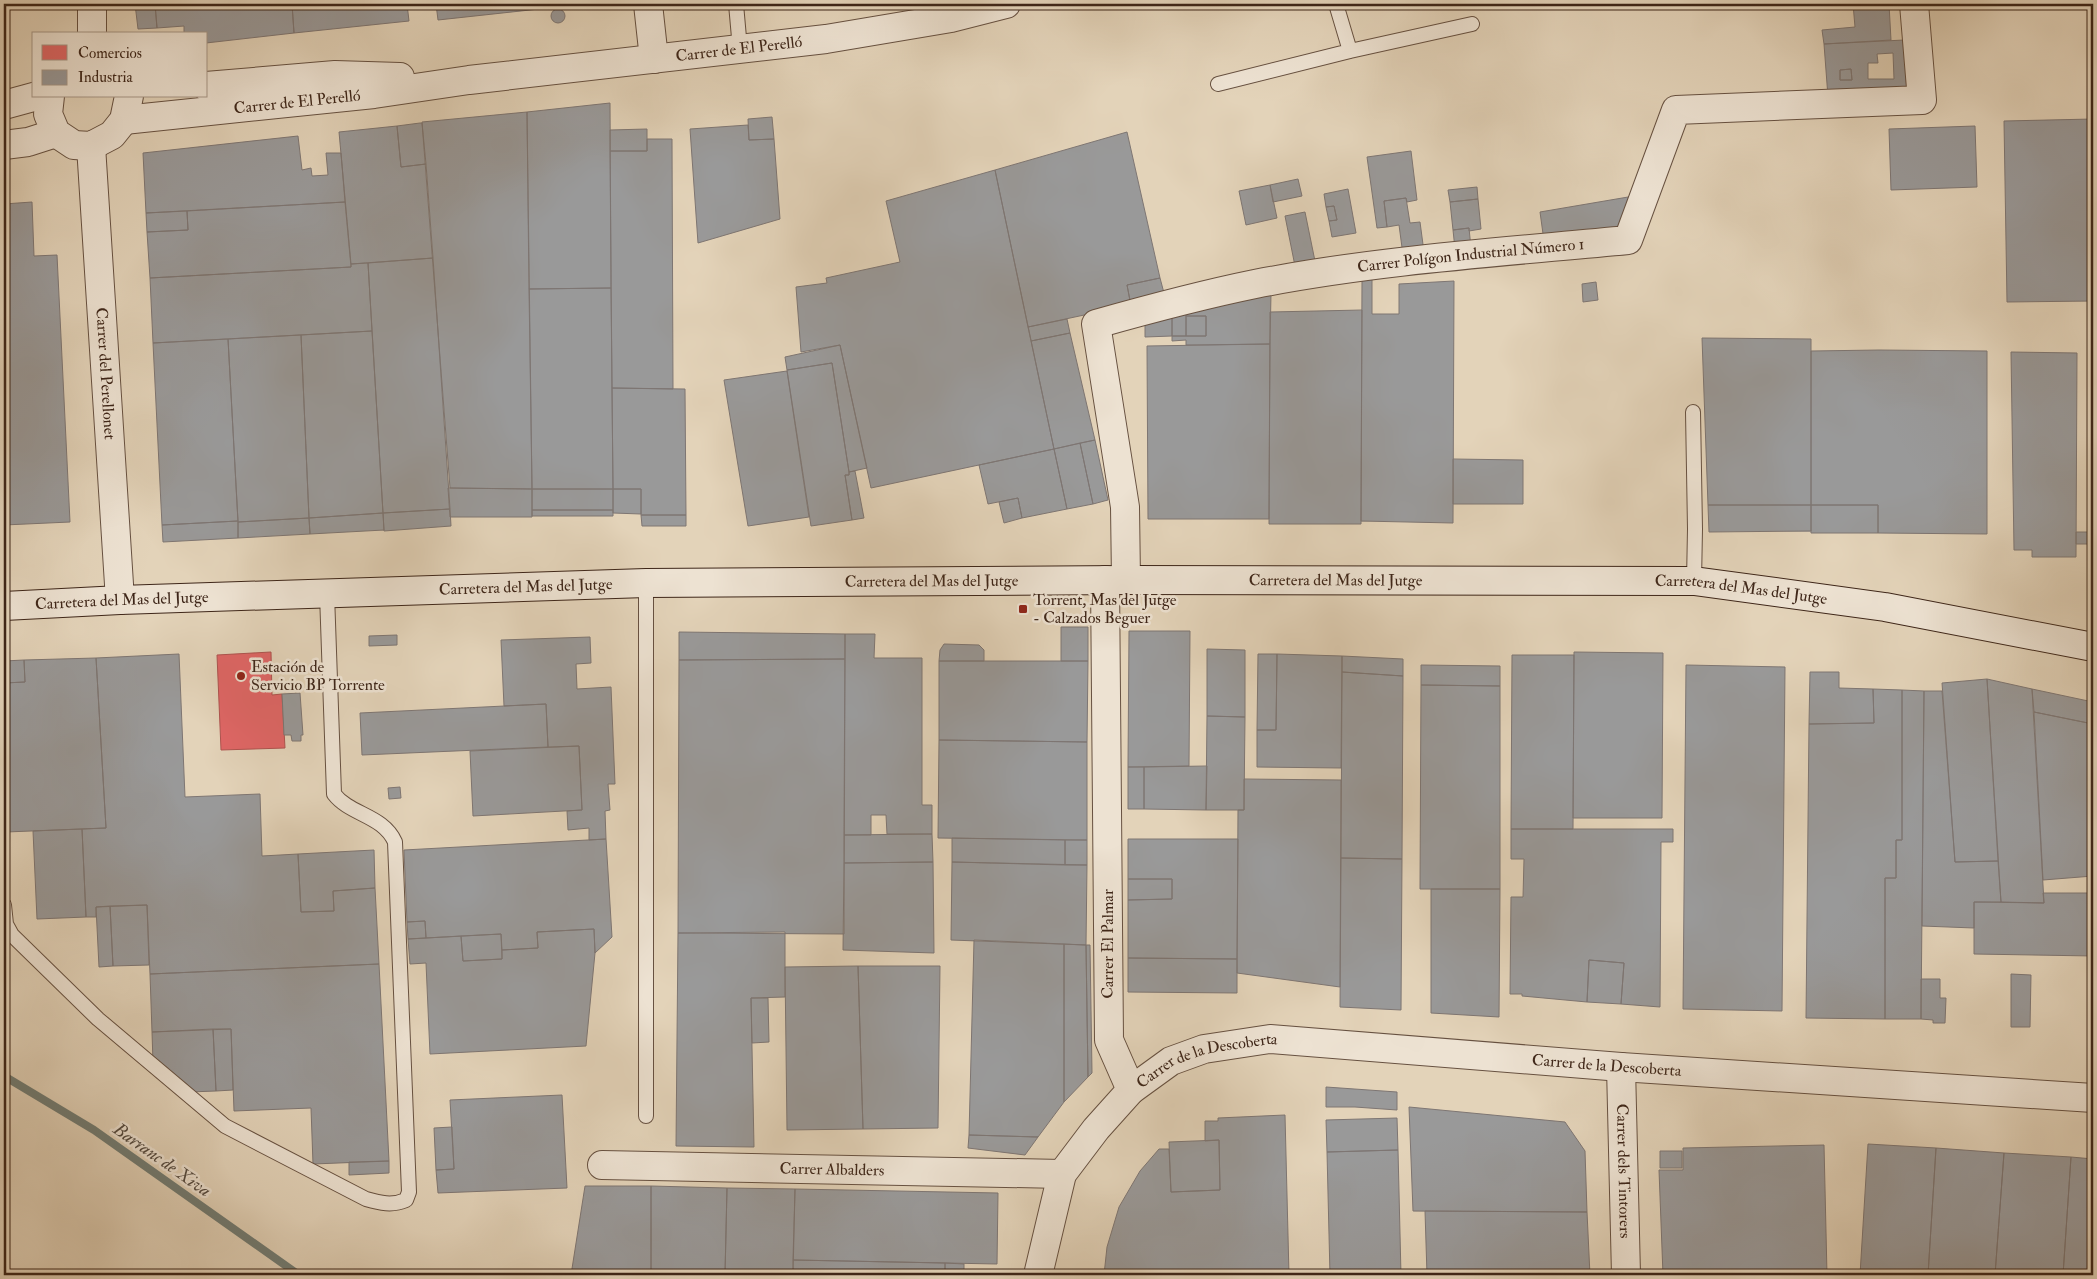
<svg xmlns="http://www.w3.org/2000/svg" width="2097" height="1279" viewBox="0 0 2097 1279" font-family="'IM FELL Double Pica',serif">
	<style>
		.shops { fill: #e06666; stroke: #af534f }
		.industry { fill: #999; stroke: #7e7673; fill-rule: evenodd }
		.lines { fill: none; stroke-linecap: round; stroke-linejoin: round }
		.stream { stroke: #727d75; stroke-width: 8 }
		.lane-casing { stroke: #675141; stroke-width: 16 }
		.street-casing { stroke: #675141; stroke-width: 30 }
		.secondary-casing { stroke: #3e2619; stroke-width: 30 }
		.lane { stroke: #ede2d2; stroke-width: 14 }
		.street { stroke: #ede2d2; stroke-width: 28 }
		.secondary { stroke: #ede2d2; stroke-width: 28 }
		.poi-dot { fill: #8f2418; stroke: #ede2d2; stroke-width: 2 }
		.labels { text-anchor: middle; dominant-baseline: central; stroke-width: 5; stroke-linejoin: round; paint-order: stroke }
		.street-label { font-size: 16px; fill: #3e2619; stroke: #ede2d2 }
		.poi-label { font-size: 16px; fill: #3e2619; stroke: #ede2d2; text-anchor: start }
		.water-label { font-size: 18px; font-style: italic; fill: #544a40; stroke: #ede2d2 }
	</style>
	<rect width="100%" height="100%" fill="#e3d3b9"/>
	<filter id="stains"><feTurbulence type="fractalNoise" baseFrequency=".004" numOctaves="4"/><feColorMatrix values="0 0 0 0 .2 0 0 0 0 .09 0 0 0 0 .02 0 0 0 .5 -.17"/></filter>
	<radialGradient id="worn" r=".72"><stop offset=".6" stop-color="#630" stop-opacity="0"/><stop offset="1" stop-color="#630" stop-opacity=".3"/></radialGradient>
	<path class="shops" d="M271,652L272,695L282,694L285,748L221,750L217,655Z"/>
	<path class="industry" d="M4,4H6L9,38L4,39Z
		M135,4H155L157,28L138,29Z
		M155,4H292L294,33L206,43V34H184V26L157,28Z
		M292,4H407L409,21L294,33Z
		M436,4H585L438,20Z
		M1853,4H1889L1891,40L1824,44L1822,30L1855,27Z
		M551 16a7 7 0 1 1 14 0a7 7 0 1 1-14 0Z
		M1904,40L1907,93L1828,97L1824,44ZM1893,53L1894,79H1868V63H1878L1877,54ZM1851,69L1852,80H1840V70Z
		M1851,69L1852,80H1840V70Z
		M610,103L611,288L529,289L527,112Z
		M527,112L532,489L450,488L422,122Z
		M772,117L774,139L749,140L748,119Z
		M2093,119V301L2007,302L2004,121Z
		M420,123H422L426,164L401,167L397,126Z
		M748,125L749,140L774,139L780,219L698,243L690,129Z
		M397,126L401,167L426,164L433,258L351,264L339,132Z
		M1975,126L1977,187L1891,190L1889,129Z
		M647,129V151H610V130Z
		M1127,132L1160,278L1127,285L1131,305L1028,327L995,170Z
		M298,136L302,170L311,168L312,176L328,175L326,153H341L345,202L146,213L143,153Z
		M647,139H672L673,389L612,388L610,151H647Z
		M1411,151L1417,200L1407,202L1406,198L1384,201L1387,227L1377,228L1367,157Z
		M995,170L1054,449L871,488L840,345L801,352L796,287L827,283L826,278L900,262L886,201Z
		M1298,179L1302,196L1273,202L1270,185Z
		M1270,185L1277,218L1246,225L1239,191Z
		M1477,187L1478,199L1450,202L1448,190Z
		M1348,189L1356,233L1332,237L1329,221L1337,220L1334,206L1326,207L1324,194Z
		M1634,196L1622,231L1544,241L1540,212Z
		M1406,198L1410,223L1420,222L1424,252L1403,255L1399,225L1387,227L1384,201Z
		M1478,199L1481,229L1469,231V228L1453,230L1450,202Z
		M32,202L34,256L57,255L70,522L4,525V204Z
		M345,202L351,267L150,278L147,232L188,230L187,211Z
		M1334,206L1337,220L1329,221L1326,207Z
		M187,211L188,230L147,232L146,213Z
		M1305,212L1316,266L1296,271L1285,216Z
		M1469,228L1471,248L1455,249L1453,230Z
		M433,258L450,509L383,513L368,263Z
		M368,263L372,331L153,343L150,278L351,267V264Z
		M1160,278L1164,293L1130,301L1127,285Z
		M1362,279H1372V314H1399V284L1454,281L1453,523L1361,521Z
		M1596,282L1598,300L1583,302L1582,284Z
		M611,288L613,489H532L529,289Z
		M1271,293L1270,344L1186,345V340L1172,341V336L1145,337V321L1165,311ZM1172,312H1186V316H1206V336H1172Z
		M1362,310L1361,524H1269L1270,312Z
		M1172,312H1186V336H1172Z
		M1186,316H1206V336H1186Z
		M1067,319L1070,333L1031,341L1028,327Z
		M372,331L383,513L309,518L301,335Z
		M1070,333L1095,440L1054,449L1031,341Z
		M301,335L309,518L238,522L228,339Z
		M1702,338L1811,339V505H1708Z
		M228,339L238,521L162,525L153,343Z
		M1270,344L1269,519H1148L1147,346Z
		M840,345L867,468L849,472L832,363L787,370L785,357Z
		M1879,350L1987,351V534L1878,533V505H1811V351Z
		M2011,352L2077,353L2076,557H2032V550H2014Z
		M832,363L849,472V475H845L852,520L811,526L787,370Z
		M787,371L809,517L748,526L724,380Z
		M612,388L685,389L686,515H641V489H613Z
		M1095,440L1108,500L1093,504L1080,443Z
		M1080,443L1093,504L1067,509L1054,449Z
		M1054,449L1067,509L1022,518L1018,498L988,504L979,465Z
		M1453,459L1523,460V504H1453Z
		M855,471L864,518L852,520L845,475H849V472Z
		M448,488L532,489V517H450Z
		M532,489H613V510H532Z
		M613,489H641V514L613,513Z
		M1018,498L1022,518L1004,523L999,502Z
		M1708,505H1811V531L1709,532Z
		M1811,505H1878V533H1811Z
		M450,509L451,526L384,531L383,513Z
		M532,510H613V516H532Z
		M383,513L384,530L310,534L309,518Z
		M641,515H686V526H642Z
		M309,518L310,534L238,538V522Z
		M238,521V538L163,542L162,525Z
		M2076,532H2088L2089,544H2076Z
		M1061,627H1088V661H1061Z
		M1129,631H1190L1189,766L1128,767Z
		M679,632L845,634V659L679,660Z
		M845,634H875L874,658H922V805H932V834H887L886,815H871V835H844Z
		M397,635V645L369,646V636Z
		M590,637L591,663L576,664L577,689L611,687L615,784H608L610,810L605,811L606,839L589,840V828L568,830L567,811L582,810L579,746L548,747L546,704L504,706L501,640Z
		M944,644L979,645L984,650V661H939L940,650Z
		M1207,649L1245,650V717L1207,716Z
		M1574,652L1663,653L1662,818H1573Z
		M179,654L185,797L260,794L262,856L298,854L301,912L334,911L333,891L375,888L379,964L150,974L147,905L96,907V917H86L82,829L106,828L96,658Z
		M1258,654H1277L1276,730H1257Z
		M1277,654L1342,656L1341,768L1257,767V730H1276Z
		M1512,655H1574L1573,829H1511Z
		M1342,656L1403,659V676L1342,672Z
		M96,658L106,828L6,832L4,785V683L25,682L24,660Z
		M845,659L844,934L678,933L679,660Z
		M24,660L25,682L4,683V661Z
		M939,661H1088L1087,742L939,740Z
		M1421,665L1500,666V686L1421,685Z
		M1686,665L1785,667L1782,1011L1683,1009Z
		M1342,672L1403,676L1402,859L1341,858Z
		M1810,672H1839V688L1873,689L1874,723L1809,724Z
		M1987,679L1998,861L1955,862L1942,683Z
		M1987,679L2032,689L2044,903L2001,902Z
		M1421,685L1500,686V889H1420Z
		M1873,689L1902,690V840H1896V878H1885V1019L1806,1018L1809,724L1874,723Z
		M2032,689L2093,702V724L2034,712Z
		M1902,690L1924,691L1921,1019H1885V878H1896V840H1902Z
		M1924,691H1942L1955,862L1998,861L2001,902H1974V928L1922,926Z
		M300,693L303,735H301V741H292L291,735H284L282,694Z
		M546,704L548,747L362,755L360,713Z
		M2034,712L2093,724V876L2043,880Z
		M1207,716L1245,717L1244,810H1206Z
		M939,740L1087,742V840L938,838Z
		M579,746L582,810L473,816L470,751Z
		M1207,766L1206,810L1144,809V767Z
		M1128,767H1144V809H1128Z
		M1244,779L1341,780L1340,987L1237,973L1238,810H1244Z
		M4,785L6,832H4Z
		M400,787L401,798L389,799L388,788Z
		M82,829L86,917L37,919L33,831Z
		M1511,829H1673V842H1661L1660,1007L1621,1004L1624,963L1589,960L1587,1002L1522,996V994H1510L1511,897H1523L1524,859H1511Z
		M932,834L933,862L844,863V835Z
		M952,838L1065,840V865L952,862Z
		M606,839L612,937L595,953L594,929L537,932L538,948L502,950L501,934L426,938L425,921L407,922L404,850Z
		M1128,839H1238L1237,959L1128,958V900L1172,899V879H1128Z
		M1065,840H1087V865H1065Z
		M374,850L375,888L333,891L334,911L301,912L298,854Z
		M1341,858L1402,859L1401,1010L1340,1007Z
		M933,862L934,953L843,950L844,863Z
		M952,862L1087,865L1086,945L951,940Z
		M1128,879H1172V899L1128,900Z
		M1431,889H1500L1499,1017L1431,1013Z
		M2043,893H2093V956L1974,954V902L2044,903Z
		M147,905L149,965L113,966L110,906Z
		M110,906L113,966L99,967L96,907Z
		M425,921L426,938L408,939L407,922Z
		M594,929L595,953L586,1046L430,1054L426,963L410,964L408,939L461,936L463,961L502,959V950L538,948L537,932Z
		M785,932V997L751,998L754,1147L676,1146L678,933Z
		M501,934L502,959L463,961L461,936Z
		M974,940L1064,944V1102L1038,1137L969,1135Z
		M1064,944L1086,945L1088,1077L1064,1102Z
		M1086,945H1090L1092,1073L1088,1077Z
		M1128,958L1237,959V993L1128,992Z
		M1589,960L1624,963L1621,1004L1587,1002Z
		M379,964L389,1161L313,1164L311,1108L234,1111L231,1029L152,1032L150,974Z
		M858,966L863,1129L787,1130L785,967Z
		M858,966H940L938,1128L863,1129Z
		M2011,974L2031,975L2030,1027H2011Z
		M1921,979H1940V998H1946L1945,1023H1933V1020L1921,1019Z
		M751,998H768L769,1042L752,1043Z
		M213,1029L216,1091L189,1092L153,1063L152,1032Z
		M213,1029H231L233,1090L216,1091Z
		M1326,1087L1397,1092V1110L1355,1107H1326Z
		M562,1095L567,1188L438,1193L436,1170L454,1169L450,1100Z
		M1409,1107L1565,1122L1585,1151L1587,1212L1413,1211Z
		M1285,1115L1289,1275H1104L1107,1247L1119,1207L1140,1171L1159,1149H1169L1171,1192L1220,1190L1219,1140L1205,1141V1121H1218V1118Z
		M1397,1118L1398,1150L1327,1152L1326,1120Z
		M452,1127L454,1169L436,1170L434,1128Z
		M969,1135L1038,1137L1025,1155L968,1148Z
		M1219,1140L1220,1190L1171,1192L1169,1142Z
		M1868,1144L1936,1148L1928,1275H1860Z
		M1824,1145L1827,1275H1663L1659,1170H1683V1148Z
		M1936,1148L2004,1153L1995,1275H1928Z
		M1398,1150L1401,1275H1330L1327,1152Z
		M1660,1151H1682V1168H1660Z
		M2004,1153L2071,1157L2063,1275H1995Z
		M2071,1157L2093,1159V1275H2063Z
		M389,1161V1173L349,1175V1162Z
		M585,1186H651V1275H571Z
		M651,1186L727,1188L725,1275H651Z
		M727,1188L795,1189L793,1275H725Z
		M795,1189L998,1193L997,1264L793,1260Z
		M1425,1211L1587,1212L1590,1275H1427Z
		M793,1260L945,1263V1275H793Z
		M945,1263L964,1264V1275H945Z"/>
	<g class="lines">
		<path class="stream" d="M4,1076L94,1130L299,1275"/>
		<defs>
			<path id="lane" d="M736,4L740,49
				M1336,4L1350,51
				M1218,84L1350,51L1472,24
				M1693,412L1695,529L1694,581
				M4,905L6,924L12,935L98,1019L225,1126L366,1199C380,1203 392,1206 406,1200L409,1192L395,842C383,815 350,815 334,794L327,594
				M646,1116V583"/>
			<g id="street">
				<path d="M648,4L654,59"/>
				<path d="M92,34V4"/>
				<path d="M206,86L335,75L400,77"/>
				<path d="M50,96L48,114L56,133L74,145L91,146L112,135L124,120L129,96"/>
				<path d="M4,105L37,96"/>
				<path id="s1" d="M124,120L374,94L469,80L826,39L951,18L1006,4"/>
				<path d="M4,145L28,142L56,133"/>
				<path id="s2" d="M91,146L120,600"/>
				<path id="s3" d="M1126,580L1125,507L1096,324C1149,309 1201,295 1255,284C1377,260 1503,252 1628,240L1676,110L1922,100L1914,4"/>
				<path id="s4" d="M1621,1067L1626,1275"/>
				<path id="s5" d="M1131,1090L1171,1061L1204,1049L1270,1039L1621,1067L2093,1098"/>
				<path id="s6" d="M602,1165L1062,1174"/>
				<path d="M1038,1275L1062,1174L1096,1129L1131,1090L1109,1040L1105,580"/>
			</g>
			<g id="secondary">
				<path id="s7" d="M4,606L120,600L646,583L1126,580L1694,581L1885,607L2093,647"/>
			</g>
		</defs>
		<use href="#lane" class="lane-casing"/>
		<use href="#street" class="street-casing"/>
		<use href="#secondary" class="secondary-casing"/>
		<use href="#lane" class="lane"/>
		<use href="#street" class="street"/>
		<use href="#secondary" class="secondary"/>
	</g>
	<g class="poi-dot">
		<rect x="1018" y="604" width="10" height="10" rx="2.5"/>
		<circle cx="241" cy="676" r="5"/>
	</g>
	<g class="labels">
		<g class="street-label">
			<text stroke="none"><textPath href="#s1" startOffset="619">Carrer de El Perelló</textPath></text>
			<text stroke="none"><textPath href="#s1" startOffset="174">Carrer de El Perelló</textPath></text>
			<text stroke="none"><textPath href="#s3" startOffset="640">Carrer Polígon Industrial Número 1</textPath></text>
			<text stroke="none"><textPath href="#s2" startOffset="228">Carrer del Perellonet</textPath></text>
			<text stroke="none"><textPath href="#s7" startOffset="1332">Carretera del Mas del Jutge</textPath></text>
			<text stroke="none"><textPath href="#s7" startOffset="928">Carretera del Mas del Jutge</textPath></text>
			<text stroke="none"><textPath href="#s7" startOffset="522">Carretera del Mas del Jutge</textPath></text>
			<text stroke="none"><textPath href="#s7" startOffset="1738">Carretera del Mas del Jutge</textPath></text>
			<text stroke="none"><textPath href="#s7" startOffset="118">Carretera del Mas del Jutge</textPath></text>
			<text transform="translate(1108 944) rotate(-90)">Carrer El Palmar</text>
			<text stroke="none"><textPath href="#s5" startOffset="84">Carrer de la Descoberta</textPath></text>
			<text stroke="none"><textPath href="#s5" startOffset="489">Carrer de la Descoberta</textPath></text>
			<text stroke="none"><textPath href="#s6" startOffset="230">Carrer Albalders</textPath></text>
			<text stroke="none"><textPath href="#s4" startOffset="104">Carrer dels Tintorers</textPath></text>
		</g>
		<g class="poi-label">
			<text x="1033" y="600">Torrent, Mas del Jutge<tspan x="1033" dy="18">- Calzados Beguer</tspan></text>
			<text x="251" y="667">Estación de<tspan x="251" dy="18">Servicio BP Torrente</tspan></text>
		</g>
		<g class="water-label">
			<text transform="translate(162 1160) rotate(35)">Barranc de Xiva</text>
		</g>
	</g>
	<rect width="2097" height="1279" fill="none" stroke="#e3d3b9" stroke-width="20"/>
	<rect x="5" y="5" width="2087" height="1269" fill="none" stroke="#3e2619" stroke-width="2.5"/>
	<rect x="10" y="10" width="2077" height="1259" fill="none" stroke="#3e2619"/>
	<rect x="32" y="32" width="175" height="65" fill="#ede2d2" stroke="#a79788"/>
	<rect x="42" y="45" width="25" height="15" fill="#e06666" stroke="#a79788"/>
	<text x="78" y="58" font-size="15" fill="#3e2619">Comercios</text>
	<rect x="42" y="70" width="25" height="15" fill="#999999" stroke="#a79788"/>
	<text x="78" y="82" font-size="15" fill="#3e2619">Industria</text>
	<rect width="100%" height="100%" filter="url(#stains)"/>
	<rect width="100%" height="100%" fill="url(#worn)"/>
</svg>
